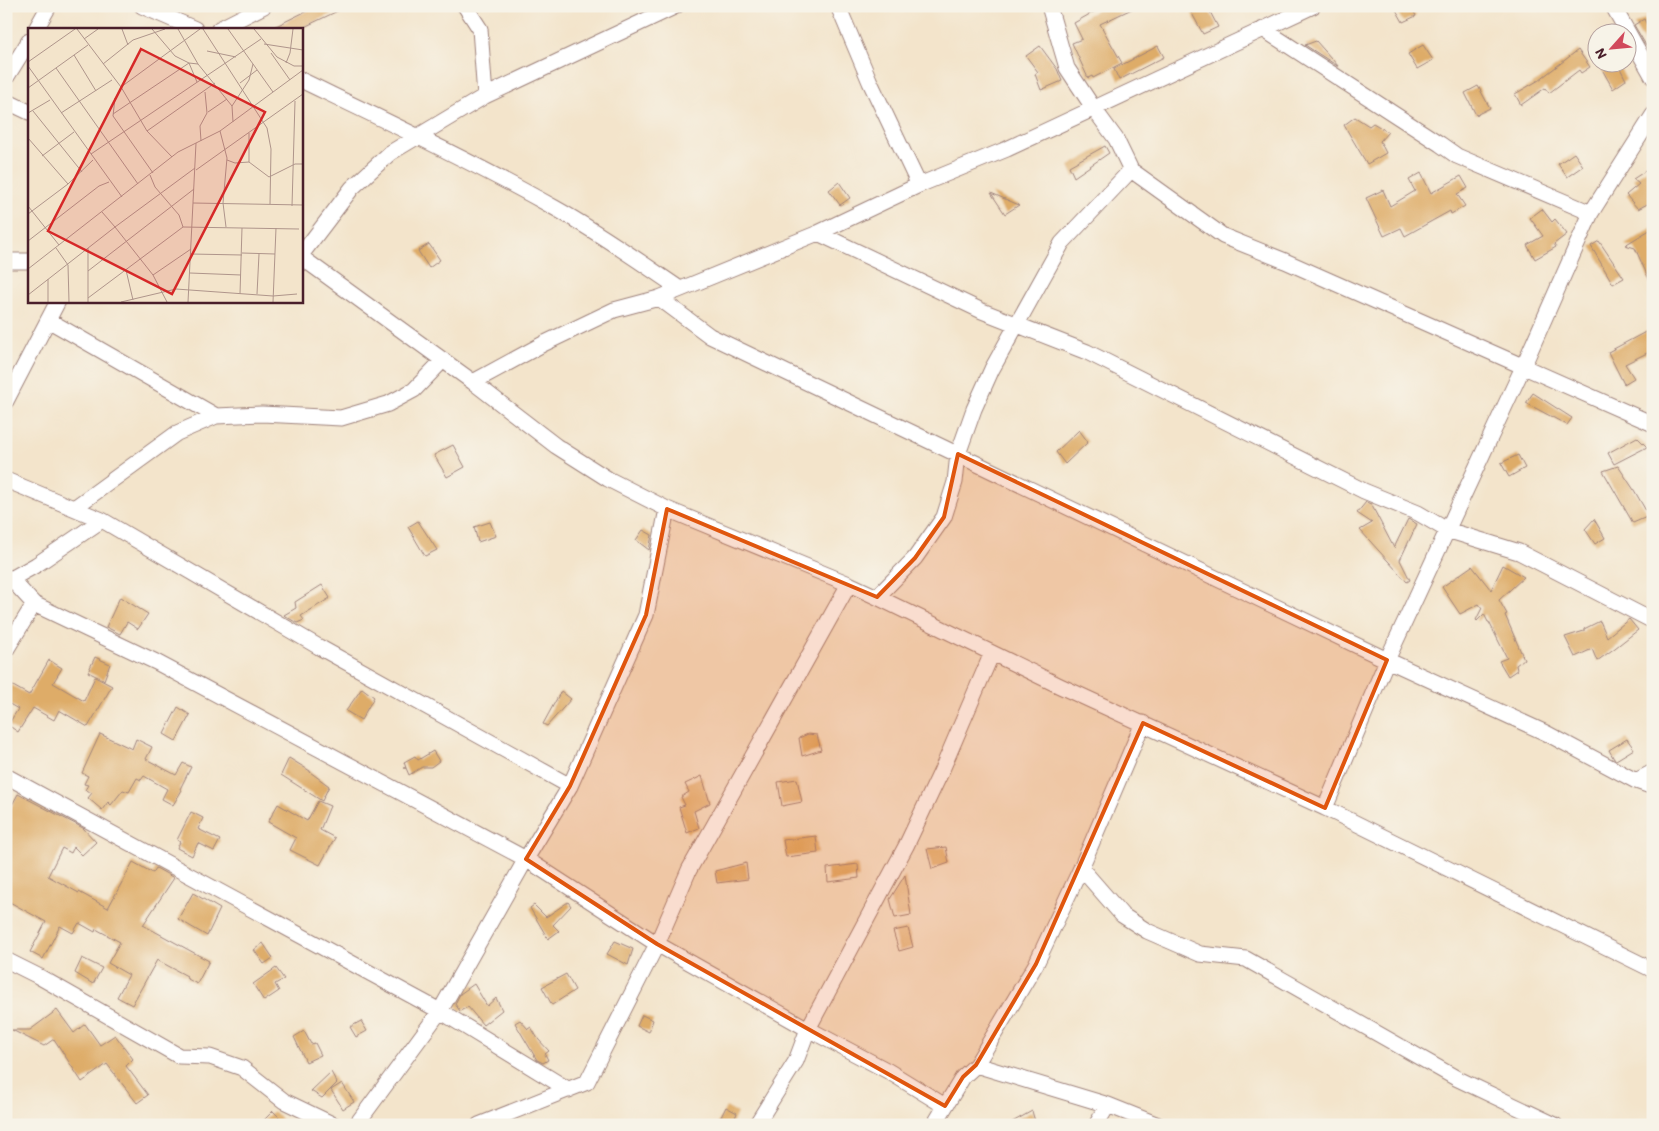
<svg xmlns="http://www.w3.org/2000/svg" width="1659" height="1131" viewBox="0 0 1659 1131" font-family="Itim,sans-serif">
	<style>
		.building { fill: #deac67 }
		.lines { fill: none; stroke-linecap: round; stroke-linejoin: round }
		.minor-casing { stroke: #9e827b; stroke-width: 17 }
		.minor { stroke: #fff; stroke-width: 15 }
		.marked { fill: #e0560e; fill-opacity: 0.2; stroke: #e0560e; stroke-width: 4; stroke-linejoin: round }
		.inset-road { fill: none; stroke: #af958b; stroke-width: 1 }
		.view { fill: #d62828; fill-opacity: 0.15; stroke: #d62828; stroke-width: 2.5 }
		.inset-edge { fill: none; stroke: #4a1f2b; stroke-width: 2.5 }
	</style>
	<rect width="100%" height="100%" fill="#f7f3e8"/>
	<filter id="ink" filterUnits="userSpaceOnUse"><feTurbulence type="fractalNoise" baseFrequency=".02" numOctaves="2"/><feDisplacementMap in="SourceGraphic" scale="10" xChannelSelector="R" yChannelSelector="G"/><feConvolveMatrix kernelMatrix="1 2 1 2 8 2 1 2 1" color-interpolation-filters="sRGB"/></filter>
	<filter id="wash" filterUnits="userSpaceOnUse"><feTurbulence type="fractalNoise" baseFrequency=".0096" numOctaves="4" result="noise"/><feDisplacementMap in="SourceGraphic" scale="20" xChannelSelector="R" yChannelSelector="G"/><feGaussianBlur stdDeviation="1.12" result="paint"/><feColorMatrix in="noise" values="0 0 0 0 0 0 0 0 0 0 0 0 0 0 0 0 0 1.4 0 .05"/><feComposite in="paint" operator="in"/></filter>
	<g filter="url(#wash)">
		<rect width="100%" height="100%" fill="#f3e4cb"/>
		<g id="blocks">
			<path class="building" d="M317,6H348L300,29H270Z
				M1104,6H1138L1100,24L1122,63L1093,78L1092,76L1088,78L1072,43L1082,39L1074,23Z
				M1188,6H1207L1218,27L1203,34Z
				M1394,6H1411L1416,16L1403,22Z
				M1644,19L1653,36V57L1634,25Z
				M1316,41L1339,67L1305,45Z
				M1423,45L1433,60L1417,69L1408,54Z
				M1040,46L1057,69L1062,81L1041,90L1035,74L1038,72L1026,56Z
				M1158,46L1164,57L1119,80L1114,69Z
				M1578,50L1590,67L1581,73L1579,70L1549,93L1545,88L1521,105L1515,94L1539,80Z
				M1598,62H1617L1626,80L1613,89Z
				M1478,86L1490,108L1476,115L1465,93Z
				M1355,117L1369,126L1373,123L1388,132L1380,141L1386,153L1367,164L1344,125Z
				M1105,146L1109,153L1074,177L1069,166Z
				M1574,153L1583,166L1567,177L1558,164Z
				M1653,166V201L1638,209L1626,195L1639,184L1633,179Z
				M1421,173L1431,193L1461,176L1468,188L1457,194L1465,206L1451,214L1450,211L1405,236L1401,228L1384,236L1366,198L1383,190L1390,206L1415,191L1409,180Z
				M839,182L850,198L840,205L829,190Z
				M991,193L1019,205L1005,214Z
				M1542,209L1552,222L1555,219L1567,234L1554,244L1556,247L1535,259L1527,245L1543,236L1530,218Z
				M1653,228V288L1635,248L1625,245Z
				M1599,241L1624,278L1613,284L1591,246Z
				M429,244L440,260L429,268L418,251Z
				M1653,328V350L1625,364L1634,378L1624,384L1608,352Z
				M1533,393L1572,418L1567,425L1526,403Z
				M1079,430L1088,442L1065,464L1056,452Z
				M1637,437L1647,447L1614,464L1608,453Z
				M453,445L465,467L447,477L434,455Z
				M1518,455L1525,468L1509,477L1501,463Z
				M1618,466L1634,490L1649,516L1633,523L1603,471Z
				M1366,502L1371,504L1394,548L1408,519L1417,524L1400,560L1410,580L1407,582L1360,530L1372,523L1357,513Z
				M1594,519L1605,538L1595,544L1585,529Z
				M418,521L437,550L425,556L408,527Z
				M490,522L496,536L478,542L474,527Z
				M643,530L652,535L649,550L636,540Z
				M1503,565L1524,577L1499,600L1507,614L1505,615L1524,659L1516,665L1517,670L1508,676L1499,661L1507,658L1489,622H1488L1484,614L1477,621L1476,620L1482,608L1479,604L1460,614L1442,587L1472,566L1491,590Z
				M322,585L330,598L301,616L304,620L297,623L285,616L284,615L296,608L295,602Z
				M120,597L148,614L138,629L127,622L120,634L106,627Z
				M1629,619L1638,630L1615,648L1597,661L1592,649L1575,657L1565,637L1584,631V629L1600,621L1607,637Z
				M95,657L110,664L104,680L88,672Z
				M49,660L62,668L53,683L84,701L95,677L112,686L88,727L59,710L54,720L33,708L18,732L8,725L18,709L6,702V682L29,695Z
				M362,688L374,697L361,720L346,711Z
				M561,691L571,699L547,726L543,724Z
				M178,707L190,715L176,741L164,734Z
				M100,734L132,749L136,739L152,747L146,759L176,775L183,763L191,767L180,789L182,790L173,805L162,799L167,789L144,776L141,780L137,778L129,792L123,790L111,805L108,802L102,810L88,798L92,793L85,790L88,785L84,784L88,776L82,773Z
				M808,734L817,735L821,750L802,756L799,738Z
				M1627,739L1634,749L1616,760L1614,759L1609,750Z
				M433,751L439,761L431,767H422L409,775L406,768H404H406L404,762L415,756L418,760Z
				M289,758L310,771V772L329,786L322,801L281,775Z
				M702,776L710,803L694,811L699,828L687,833L679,807L685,805L681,797L689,792L685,784Z
				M797,779L802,802L782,806L778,782Z
				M18,794L83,828L96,842L82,855L74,847L71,853L62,848L48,876L79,893V892L108,908L133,862L153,873L156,868L174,878L143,925L209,961L197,984L186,978L187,976L157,960L132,1005L117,997L129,975L108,963L120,942L96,929L95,932L79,923L73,933L60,926L43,959L30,952L46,922L6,900V886L10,879L6,877V816Z
				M318,801L330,806L320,830L335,838L320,865L290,850L296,838L268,822L278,804L307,821Z
				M191,812L203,818L198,829L220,840L214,851L198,843L192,856L177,848L180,842L177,840Z
				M816,836L818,853L786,857L783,840Z
				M946,847L949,863L932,869L927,849Z
				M746,863L748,879L717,883L715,871Z
				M858,864L859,878L828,882L827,868Z
				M905,875L911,915L895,918L890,899Z
				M193,893L220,909L207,936L178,919Z
				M568,902L571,906L553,925L559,931L548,939L530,908L534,905L546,917Z
				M908,928L913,947L899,951L893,931Z
				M615,941L633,949L628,965L607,954Z
				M263,943L273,958L264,964L254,950Z
				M82,958L102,968L93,984L75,973Z
				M276,968L284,979L275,984L279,991L264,1001L253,984Z
				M566,974L575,990L552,1005L542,987Z
				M474,984L487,1006L496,998L502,1010L483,1025L468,1007L460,1011L455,1004L460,994Z
				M57,1010L74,1033L85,1024L100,1045L115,1035L133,1059L126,1066L148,1095L137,1103L107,1064L82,1082L54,1039L44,1046L12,1030H30Z
				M642,1015L653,1020L649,1032L637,1026Z
				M520,1020L528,1029L531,1027L538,1039L549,1051L545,1054L548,1060L543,1063L537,1060L515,1023Z
				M361,1021L367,1031L356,1037L350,1027Z
				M304,1031L311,1044L315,1043L321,1055L306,1062L294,1037Z
				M331,1072L337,1083L322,1098L311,1091Z
				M342,1083L354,1102L343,1109L331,1090Z
				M726,1107L737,1113L732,1125H717Z
				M273,1111L287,1125H259Z
				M1032,1111L1036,1125H1007Z"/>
		</g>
	</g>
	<g filter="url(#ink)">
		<use href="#blocks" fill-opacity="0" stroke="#9e827b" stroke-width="1"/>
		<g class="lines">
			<defs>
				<path id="minor" d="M142,6L195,29
					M465,6L480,29L485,96
					M838,6L870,82L919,185
					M1049,6L1067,68L1094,109L1116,139L1131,170L1223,236L1285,261L1653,424
					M1613,6L1653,77
					M36,29L49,6
					M219,29L264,6
					M1263,29L1440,144L1457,156L1591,213
					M6,78L29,41
					M301,80C386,121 473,162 555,208C598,232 639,261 680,289
					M6,101L29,112
					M818,233L982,311L1087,352L1364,491L1418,513L1447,530L1519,552L1653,621
					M301,255L352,188L390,153L485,96L676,6
					M301,257L473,382L556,446L608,479L667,509L849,584L877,597L1060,686L1325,808L1653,970
					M6,261H29
					M659,298L710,336L1387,660L1523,367L1591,213L1653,115
					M48,320L216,416
					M473,382L543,344L614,310L659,298L818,233L919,185L1007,149L1313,6
					M6,401L58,301
					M6,480L102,520L319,647L570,786
					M74,508L177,433L216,416L262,414L341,418L388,404L414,390L443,360
					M6,577L11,579L34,604L156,662L526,859L657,944L808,1029L888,1071L945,1106
					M11,579L36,565L102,520
					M877,597L915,558L944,517L955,482L958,454L974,409L992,369L1062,243L1131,170
					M6,650L34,604
					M6,776L440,1011L569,1090
					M1636,781L1653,772
					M1325,808L1387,660L1546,733L1636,781L1653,787
					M1081,868L1122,915L1147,931L1200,954L1246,959L1456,1078L1555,1125
					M6,960L38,976L179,1056L210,1057L242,1068L284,1101L334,1125
					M976,1065L1108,1105L1158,1125
					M356,1125L440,1011L526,859L570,786L646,615L667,509
					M479,1125L587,1082L657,944L689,870L849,584
					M756,1125L796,1061L808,1029L906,846L941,772L992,653
					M934,1125L963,1077L976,1065L1036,964L1081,868L1143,723
					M1096,1125L1108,1105"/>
			</defs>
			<use href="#minor" class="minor-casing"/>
			<use href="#minor" class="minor"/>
		</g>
	</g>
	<path class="marked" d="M958,454L1387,660L1325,808L1143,723L1036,964L976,1065L963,1077L945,1106L657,944L526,859L570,786L646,615L667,509L877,597L915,558L944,517Z"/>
	<g transform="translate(28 28)">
		<rect width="275" height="275" fill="#f3e4cb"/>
		<path class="inset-road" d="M49,1L93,59L119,103L144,129M94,1L100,17M124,1L147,28L161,35L169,54M150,1L170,36L204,78M175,1L239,100L243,121L242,176M200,1L245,64M226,1L249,29L266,38H275M56,11L70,1M236,16L275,22M179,23L208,29M243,25L262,52M46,27L68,63M0,34L47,1M258,35L262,25L265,1M75,36L105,12L137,1M0,38L94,169M28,40L110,156M212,55L229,42M93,59L172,1M0,60L60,17M87,70L85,88L125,145M5,83L54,144M180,84L199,71M0,85L22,72M33,85L84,52M85,86L161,35L170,36M205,94L204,78L221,52L225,36M119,103L187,55M192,103L199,130L195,175L198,199M0,110L40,156M173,113L172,98L179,85L177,64M63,126L233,11M14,128L46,104M199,132L207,135L221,134L241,149L267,136H275M221,134V105M168,142L275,66M122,147L127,159L151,187L155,199M165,175L275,177M0,178L31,217M264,178L267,73M0,186L40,156L65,132M0,213L71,158L81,154M28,220L40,237L41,274M60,220V274M214,225L247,226M163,226L214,227M0,241L150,124L192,103L275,42M98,242L105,272M60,243L166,161M162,245L213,247M125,247L163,221M212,266L214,200M229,266L231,226M0,267L87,199L74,184M60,270L155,199L271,201M20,274V251M93,274L148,261L245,268L269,266M139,274L125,247L87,199L167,140M160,274L168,115M245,274L248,200"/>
		<path class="view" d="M113,21L237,84L144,266L20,203Z"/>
		<rect width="275" height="275" class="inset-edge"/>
	</g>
	<rect width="1659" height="1131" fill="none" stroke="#f7f3e8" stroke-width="25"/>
	<g transform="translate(1612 48) rotate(243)"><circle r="24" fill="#f7f3e8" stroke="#b29e9c"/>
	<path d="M0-4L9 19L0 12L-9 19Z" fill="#d1495b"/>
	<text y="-8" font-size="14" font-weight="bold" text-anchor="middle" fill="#4a1f2b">N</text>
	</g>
</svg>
